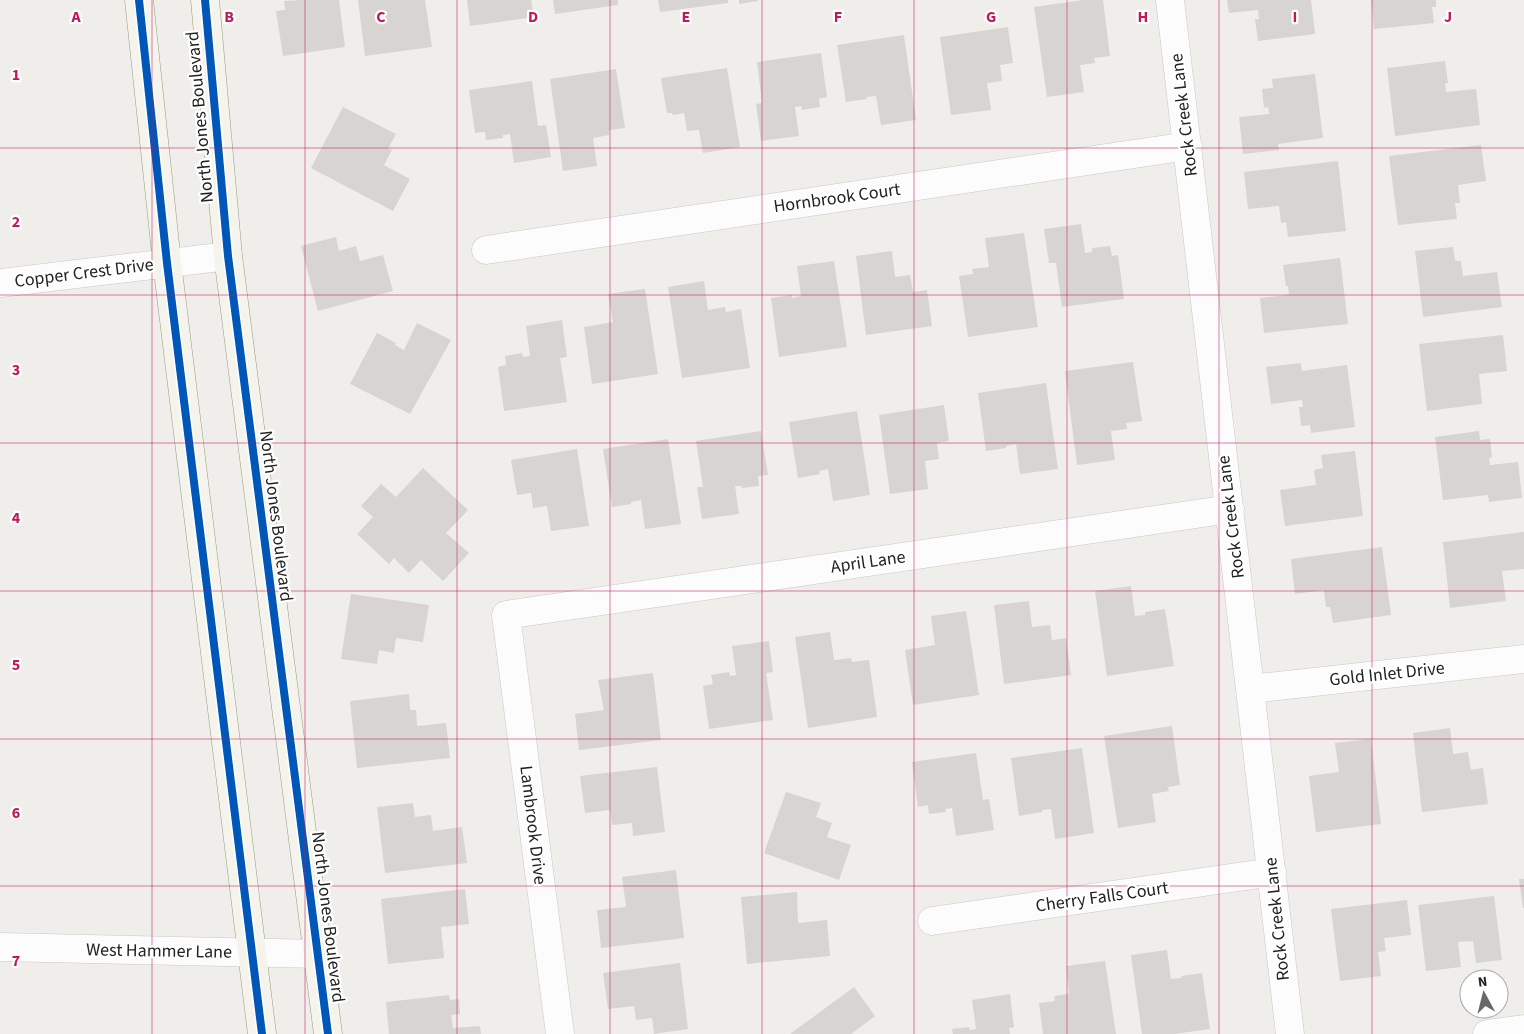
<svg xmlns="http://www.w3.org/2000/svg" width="1524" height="1034" viewBox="0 0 1524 1034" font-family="'Source Sans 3',sans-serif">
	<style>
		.building { fill: #d7d4d2 }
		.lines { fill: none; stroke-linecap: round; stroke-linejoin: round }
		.minor-casing { stroke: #c9c8c7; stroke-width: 29 }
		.secondary-casing { stroke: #999a82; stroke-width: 29 }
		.minor { stroke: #fdfcfc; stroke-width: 28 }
		.secondary { stroke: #f4f4ed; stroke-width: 28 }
		.cycleway-casing { stroke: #fff; stroke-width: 11 }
		.cycleway { stroke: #0057b8; stroke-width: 8 }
		.grid { fill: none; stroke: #c2185b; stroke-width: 1; stroke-opacity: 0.55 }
		.labels { text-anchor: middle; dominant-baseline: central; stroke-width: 4.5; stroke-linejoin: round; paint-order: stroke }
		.street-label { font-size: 18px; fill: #222; stroke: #fff }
		.grid-label { font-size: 16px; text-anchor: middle; font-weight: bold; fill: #c2185b; stroke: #fff; stroke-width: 4.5; stroke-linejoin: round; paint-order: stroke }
	</style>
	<rect width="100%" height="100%" fill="#f0eeeb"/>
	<path class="building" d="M302,0H339L345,47L283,56L276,11L285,10L284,1Z
		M358,0H425L432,47L365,56Z
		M467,0H531L534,17L470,26Z
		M553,0H618V5L555,14Z
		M658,0H728V3L660,12Z
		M739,0H758V1L739,4Z
		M1083,0H1103L1110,56L1094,58L1095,63L1080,65L1084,92L1047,97L1034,7Z
		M1227,0H1311L1315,34L1258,41L1255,19H1259L1258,10L1229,13Z
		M1371,0H1436V7H1432L1434,23L1374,29Z
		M1008,27L1013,63L1000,65L1002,81L987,83L991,110L951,115L940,37Z
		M904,35L916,120L881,125L876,96L866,97L867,99L846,102L837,45Z
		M821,53L827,97L819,99L820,107L802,110L801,106L795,107L799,136L761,141L756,104L762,103L757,62Z
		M1445,61L1448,83H1445L1446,92L1476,89L1480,125L1395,136L1387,68Z
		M727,68L740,147L703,153L699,130L687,131L684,113L673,115L672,113H667L661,78Z
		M616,69L625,128L609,130V135L593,138L597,166L563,171L550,79Z
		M1315,74L1323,138L1278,144L1279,150L1243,154L1239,117L1269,114L1268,107L1264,108L1262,89L1273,88L1272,79Z
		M532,81L538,126L546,125L551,157L514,163L510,134L503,135V138L486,140L485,132L475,133L469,90Z
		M343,107L396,134L388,149L392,150L384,165L410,179L393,211L311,168Z
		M1481,145L1486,181L1458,185L1460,203H1455L1457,219L1398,225L1389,156Z
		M1338,161L1346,231L1288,237L1286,222L1281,223L1279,206L1248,209L1244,172Z
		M1081,224L1085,253L1092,252V248L1110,246L1112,256L1118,255L1124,299L1062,307L1056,263H1049L1044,229Z
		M1024,233L1038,327L968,337L959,276L973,274L972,269L989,267L985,238Z
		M336,237L339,251L356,246L360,261L383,255L393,291L318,311L301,246Z
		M1453,247L1455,261H1461L1463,276L1497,272L1502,307L1423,317L1415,251Z
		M892,251L895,277L910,275L913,292L927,290L932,326L866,335L856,256Z
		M1340,258L1348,324L1264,333L1260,298L1289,295L1288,286H1286L1283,265Z
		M834,261L847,347L779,357L771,298L792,295V298L801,296L797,266Z
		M704,281L708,310L725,307L726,312L741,309L750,368L682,378L668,287Z
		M645,289L658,374L592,384L584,327L613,322L608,294Z
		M562,320L567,357L560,358L567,402L504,411L498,367L506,365L505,356L522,353L523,357L530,356L526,326Z
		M417,323L451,340L410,414L350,384L377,333L396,343L395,345L404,350Z
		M1503,335L1507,371L1479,374L1482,404L1427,411L1419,344Z
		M1133,362L1142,421L1126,423L1127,429L1111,431L1115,460L1077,465L1065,371Z
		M1301,363L1302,371L1347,365L1355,427L1311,433L1310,425L1301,426L1299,407H1303L1302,400L1271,404L1266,367Z
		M1046,383L1058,469L1020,474L1016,444L1006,446V448L986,451L978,393Z
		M944,405L949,441L937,443L939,459L925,461L928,489L890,494L879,415Z
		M857,411L870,495L833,501L828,469L819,471L820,474L798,478L789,422Z
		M761,431L768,475L758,476L759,486L742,488L741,486H735L739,514L702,519L697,487H703L696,441Z
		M1479,431L1480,440L1490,439L1492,457L1489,458L1490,465L1518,462L1522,498L1489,502L1488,495L1443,500L1435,437Z
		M668,439L681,524L645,529L641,500L631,502V504L612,507L603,449Z
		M577,449L589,526L551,531L547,506L533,508L531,493L517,495L511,460Z
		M1355,451L1363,516L1285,526L1280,490L1316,485L1314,470L1323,468L1321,455Z
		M423,468L468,510L446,533L469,553L443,581L421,560L409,573L394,558L389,564L357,534L373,517L361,506L381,484L396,497Z
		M1524,532V569L1502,571L1506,601L1450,608L1443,542Z
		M1382,547L1391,615L1333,623L1330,607H1326L1324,590L1295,594L1291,559Z
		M1131,586L1135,616L1145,615V612L1165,609L1174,666L1107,676L1095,591Z
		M351,594L429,605L423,642L396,638L394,653L379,650L377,664L341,659Z
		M1029,601L1032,627L1050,625L1052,640L1066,638L1071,675L1004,684L994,605Z
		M966,611L979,695L913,705L905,650L935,645L931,616Z
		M830,632L834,660L851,658L852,662L869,660L877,717L808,728L795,637Z
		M769,641L773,672L766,673L773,720L709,729L703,686L713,684L711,675L729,672L730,676L736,675L732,646Z
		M653,673L661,740L579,750L575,714L604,710L598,680Z
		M409,694L410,710H416L417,726L446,723L450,758L357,768L350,701Z
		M1172,726L1180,785L1168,787L1169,791L1152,794L1156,822L1118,828L1104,736Z
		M1450,728L1453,754L1468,752L1471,770L1483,768L1488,804L1422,812L1413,733Z
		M1371,739L1381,824L1316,832L1309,776L1339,772L1335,743Z
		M1082,748L1094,833L1055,839L1051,809L1042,810V812L1019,816L1011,758Z
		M976,753L983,800L989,799L994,830L956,836L952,808L945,809L946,812L929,814L928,805L918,807L912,762Z
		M657,767L665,832L633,836L632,823L612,825L610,810L585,813L580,776Z
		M786,792L821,803L816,817L832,823L827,837L851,845L839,880L764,853Z
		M413,803L415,817L431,815L433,831L462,827L467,863L385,873L377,807Z
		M676,870L684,938L601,948L597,910L626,907L622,877Z
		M1519,879H1524V908H1523Z
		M465,889L469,924L441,927L444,958L388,964L381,899Z
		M797,892L798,923L827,920L830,956L747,964L741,897Z
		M1494,896L1502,960L1476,963L1473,941L1458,942L1461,967L1426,971L1418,905Z
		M1407,900L1411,935L1384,938L1386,951L1378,952L1381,976L1340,981L1331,909Z
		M1167,950L1171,979L1181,978V976L1202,973L1210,1029L1174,1034H1142L1131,955Z
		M1105,961L1116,1034H1043L1039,1003L1055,1001L1054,996L1069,994L1066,966Z
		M680,963L688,1029L654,1034L652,1018L636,1020L634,1006L608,1009L603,973Z
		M854,987L875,1016L851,1034H790Z
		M1010,994L1014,1027L1009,1028L1010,1034H953L952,1029L969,1027L970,1030L976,1029L972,1000Z
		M449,995L450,1000L459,999L460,1014L451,1015L453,1028L480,1026L481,1034H389L386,1002Z"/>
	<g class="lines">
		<defs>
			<path id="minor" d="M1170,0L1290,1034
				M486,250L1188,146
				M0,283L228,256
				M1250,689L1524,659
				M932,921L1272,872
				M0,947L318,954
				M560,1034L506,615L1230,509
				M1487,1034L1524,1029"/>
			<path id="secondary" d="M139,0L167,263L262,1034
				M205,0L228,256L328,1034"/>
		</defs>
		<use href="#minor" class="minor-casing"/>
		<use href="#secondary" class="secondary-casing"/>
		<use href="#minor" class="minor"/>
		<use href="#secondary" class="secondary"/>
		<defs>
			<path id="cycleway" d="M139,0L167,263L262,1034
				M205,0L228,256L328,1034"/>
		</defs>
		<use href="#cycleway" class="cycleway-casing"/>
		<use href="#cycleway" class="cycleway"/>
	</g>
	<path class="grid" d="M152,0V1034M305,0V1034M457,0V1034M610,0V1034M762,0V1034M914,0V1034M1067,0V1034M1219,0V1034M1372,0V1034M0,148H1524M0,295H1524M0,443H1524M0,591H1524M0,739H1524M0,886H1524"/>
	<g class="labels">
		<g class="street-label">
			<text transform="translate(1184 115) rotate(-97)">Rock Creek Lane</text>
			<text transform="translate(200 117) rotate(-95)">North Jones Boulevard</text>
			<text transform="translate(837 198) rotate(-8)">Hornbrook Court</text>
			<text transform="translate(84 273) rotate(-7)">Copper Crest Drive</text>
			<text transform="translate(276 516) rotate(83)">North Jones Boulevard</text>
			<text transform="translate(1231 517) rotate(-97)">Rock Creek Lane</text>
			<text transform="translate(868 562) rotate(-8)">April Lane</text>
			<text transform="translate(1387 674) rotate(-6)">Gold Inlet Drive</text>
			<text transform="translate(533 825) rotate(83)">Lambrook Drive</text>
			<text transform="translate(1102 897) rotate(-8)">Cherry Falls Court</text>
			<text transform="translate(328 917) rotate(83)">North Jones Boulevard</text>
			<text transform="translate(1277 919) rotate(-96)">Rock Creek Lane</text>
			<text transform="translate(159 951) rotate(1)">West Hammer Lane</text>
		</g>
	</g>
	<g class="grid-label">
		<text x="76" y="22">A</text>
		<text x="229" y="22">B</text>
		<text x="381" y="22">C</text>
		<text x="533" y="22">D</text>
		<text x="686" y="22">E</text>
		<text x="838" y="22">F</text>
		<text x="991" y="22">G</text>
		<text x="1143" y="22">H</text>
		<text x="1295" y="22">I</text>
		<text x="1448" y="22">J</text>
		<text x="16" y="80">1</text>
		<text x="16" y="227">2</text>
		<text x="16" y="375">3</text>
		<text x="16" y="523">4</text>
		<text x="16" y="670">5</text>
		<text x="16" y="818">6</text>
		<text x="16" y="966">7</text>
	</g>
	<g transform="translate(1484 994) rotate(353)"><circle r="24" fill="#ffffff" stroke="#a7a7a7"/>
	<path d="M0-4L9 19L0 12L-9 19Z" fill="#6a6968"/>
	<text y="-8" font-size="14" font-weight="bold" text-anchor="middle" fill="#222222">N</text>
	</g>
</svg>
